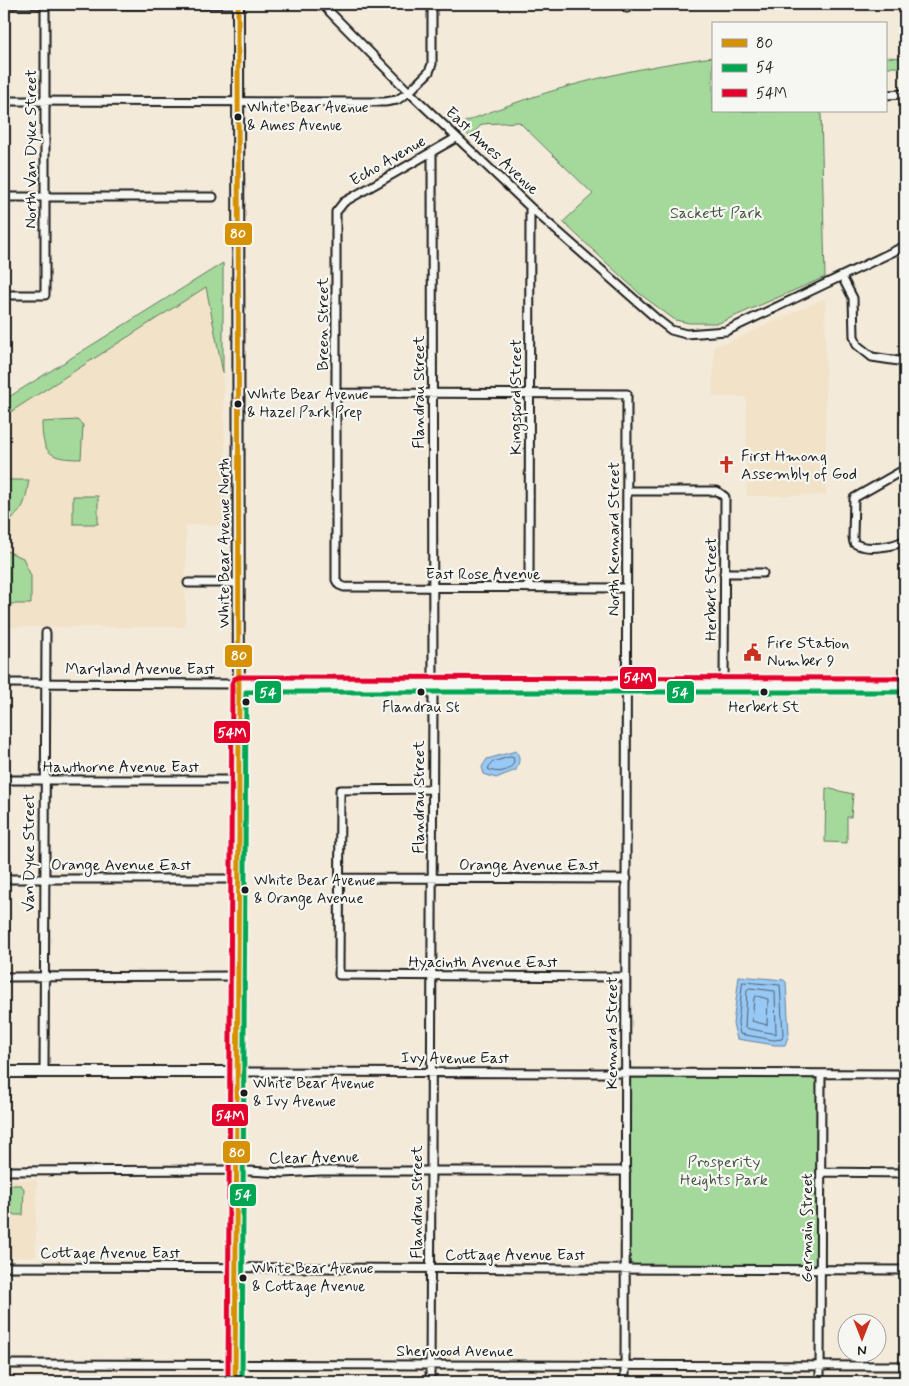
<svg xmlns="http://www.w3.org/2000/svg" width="909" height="1386" viewBox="0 0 909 1386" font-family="Mynerve,sans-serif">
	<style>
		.built { fill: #f1e2c8 }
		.green { fill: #a4d99b; stroke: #607a5c }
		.water { fill: #98c8f4; stroke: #66839e }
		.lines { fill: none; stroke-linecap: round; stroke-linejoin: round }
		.shore { stroke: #4e6172; stroke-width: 1 }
		.street-casing { stroke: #1c1c1c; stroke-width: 11 }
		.secondary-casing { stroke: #1c1c1c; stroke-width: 14 }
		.street { stroke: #f6f6f2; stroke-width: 7 }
		.secondary { stroke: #f6f6f2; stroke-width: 10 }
		.bus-1-casing { stroke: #f6f6f2; stroke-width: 9 }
		.bus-2-casing { stroke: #f6f6f2; stroke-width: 9 }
		.bus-3-casing { stroke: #f6f6f2; stroke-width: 9 }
		.bus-1 { stroke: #d69104; stroke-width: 5 }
		.bus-2 { stroke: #00a651; stroke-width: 5 }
		.bus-3 { stroke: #e4002b; stroke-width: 5 }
		.bus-dot { fill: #1c1c1c; stroke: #f6f6f2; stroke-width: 2 }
		.labels { text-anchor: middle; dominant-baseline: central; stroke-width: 4.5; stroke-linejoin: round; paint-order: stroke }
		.bus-label { font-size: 15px; fill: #1c1c1c; stroke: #f6f6f2; text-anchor: start }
		.street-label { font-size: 16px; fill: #1c1c1c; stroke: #f6f6f2 }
		.park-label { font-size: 16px; fill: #455542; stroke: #f6f6f2 }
		.poi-label { font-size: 16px; fill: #1c1c1c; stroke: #f6f6f2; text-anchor: start }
		.line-badge { stroke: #f6f6f2; stroke-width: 2 }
		.badge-label { font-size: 14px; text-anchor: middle; font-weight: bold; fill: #fff }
	</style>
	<rect width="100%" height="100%" fill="#f3ead9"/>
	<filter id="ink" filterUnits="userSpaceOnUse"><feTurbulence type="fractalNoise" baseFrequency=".02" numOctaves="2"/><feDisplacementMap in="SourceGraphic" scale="10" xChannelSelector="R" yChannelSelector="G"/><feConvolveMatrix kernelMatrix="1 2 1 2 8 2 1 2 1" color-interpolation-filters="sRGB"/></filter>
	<g filter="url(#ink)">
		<path class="built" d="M206,287L223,373L227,525H186L185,627H4V416Z
			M825,298L826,495L747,496L746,397H713L714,346L730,342Z
			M4,1180H37L35,1257H4Z"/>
		<path class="green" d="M713,57V111H821L825,277L719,323H689L675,320L640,294L563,222L593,194L519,122L482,124L470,137L458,125C540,90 624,69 713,57Z
			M885,57L905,58V67H885Z
			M223,263V373L206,287L4,416V400Z
			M77,420L83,425L81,459C50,459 42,454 42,422Z
			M4,480H29C25,502 25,512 4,523Z
			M73,496H98V524H73Z
			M4,550L23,558L31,576V604H4Z
			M826,788L853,794L851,817H847V843L825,842Z
			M626,1073L821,1074L820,1270L625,1265Z
			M4,1185H21L24,1189L23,1215H15L4,1209Z"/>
		<path class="water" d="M516,751C521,757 519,763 516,770L496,778L484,774L482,767L487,759Z
			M739,976L784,980L786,982L789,1034L785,1045H775L737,1039L733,1024Z"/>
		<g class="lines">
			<path class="shore" d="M509,757H513L514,762C510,772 497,774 488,769L491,763Z
				M743,982L780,985L783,1034L782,1039L774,1040L740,1034L738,1023Z
				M750,988L775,991L776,1034L745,1028L747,990Z
				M757,996L768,999L767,1025L752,1021L754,998Z"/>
			<defs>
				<path id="street" d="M4,4H238
					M322,4L409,92L429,72L432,64V4
					M627,8V4
					M885,95L905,94
					M4,101L385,102L397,100L409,92L530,207L658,320L671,330L686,334L726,331L905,246
					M456,138L344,202L336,212V580L339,585L344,587L627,588
					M4,197H213
					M842,277L853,298L854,336L857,345L872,357L905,362
					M4,295H45V4
					M337,393L627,394L625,1382
					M905,469L854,498L853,537L854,543C866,551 893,547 905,540
					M628,491H717L725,497L724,684
					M901,543L905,550
					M724,573H763
					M188,583H239
					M529,588L530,207
					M4,683L239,684
					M4,780H239
					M432,789L340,790L339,975L626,977
					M340,878L627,879
					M4,879H239
					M4,977L238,976
					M44,1072L46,633
					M238,1072L905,1074
					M4,1171L227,1170L284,1173L320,1171H626
					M821,1172L905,1173
					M4,1267L905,1270
					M4,1364L905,1366
					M430,1382L433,696L432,152
					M820,1382L821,1074"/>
				<path id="secondary" d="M239,684L905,685
					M4,1072H238
					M235,1382L239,831L238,4"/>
			</defs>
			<use href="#street" class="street-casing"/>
			<use href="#secondary" class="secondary-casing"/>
			<use href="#street" class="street"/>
			<use href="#secondary" class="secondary"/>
			<defs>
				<path id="bus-1" d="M235,1382L239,831L238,4"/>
				<path id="bus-2" d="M242,1382L246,692H905"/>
				<path id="bus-3" d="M228,1382L232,684L234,679L239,677L905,678"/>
			</defs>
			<use href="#bus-1" class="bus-1-casing"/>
			<use href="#bus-2" class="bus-2-casing"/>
			<use href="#bus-3" class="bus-3-casing"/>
			<use href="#bus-1" class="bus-1"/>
			<use href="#bus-2" class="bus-2"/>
			<use href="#bus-3" class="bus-3"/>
		</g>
	</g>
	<defs>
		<symbol id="church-bare" viewBox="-9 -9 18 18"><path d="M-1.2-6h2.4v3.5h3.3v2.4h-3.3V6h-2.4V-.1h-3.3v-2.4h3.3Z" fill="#c8321e" stroke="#f6f6f2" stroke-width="2.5" paint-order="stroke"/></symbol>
		<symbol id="civic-bare" viewBox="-9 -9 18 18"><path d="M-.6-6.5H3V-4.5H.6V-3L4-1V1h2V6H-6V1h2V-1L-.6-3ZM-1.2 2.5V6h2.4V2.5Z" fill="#c8321e" stroke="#f6f6f2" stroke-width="2.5" paint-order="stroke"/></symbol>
	</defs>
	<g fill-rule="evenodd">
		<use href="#church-bare" x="714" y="452" width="25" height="25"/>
		<use href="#civic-bare" x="740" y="640" width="25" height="25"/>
	</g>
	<g class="bus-dot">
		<circle cx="238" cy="117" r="4.5"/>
		<circle cx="238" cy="404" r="4.5"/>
		<circle cx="421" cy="692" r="4.5"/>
		<circle cx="764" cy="692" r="4.5"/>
		<circle cx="246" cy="702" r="4.5"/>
		<circle cx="245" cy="890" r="4.5"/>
		<circle cx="244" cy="1093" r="4.5"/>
		<circle cx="243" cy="1278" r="4.5"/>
	</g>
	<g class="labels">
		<g class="bus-label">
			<text x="247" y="108">White Bear Avenue<tspan x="247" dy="18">&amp; Ames Avenue</tspan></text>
			<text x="247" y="395">White Bear Avenue<tspan x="247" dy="18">&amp; Hazel Park Prep</tspan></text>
			<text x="421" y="708" text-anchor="middle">Flandrau St</text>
			<text x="764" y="708" text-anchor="middle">Herbert St</text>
			<text x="254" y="881">White Bear Avenue<tspan x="254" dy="18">&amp; Orange Avenue</tspan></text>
			<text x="253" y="1084">White Bear Avenue<tspan x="253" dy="18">&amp; Ivy Avenue</tspan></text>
			<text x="252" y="1269">White Bear Avenue<tspan x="252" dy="18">&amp; Cottage Avenue</tspan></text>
		</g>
		<g class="street-label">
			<text transform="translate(31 149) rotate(-90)">North Van Dyke Street</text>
			<text transform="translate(492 151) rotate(43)">East Ames Avenue</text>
			<text transform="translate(388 161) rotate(-30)">Echo Avenue</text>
			<text transform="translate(323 324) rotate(-90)">Breen Street</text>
			<text transform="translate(419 392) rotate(-90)">Flandrau Street</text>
			<text transform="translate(516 397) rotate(-90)">Kingsford Street</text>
			<text transform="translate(614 539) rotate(-90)">North Kennard Street</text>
			<text transform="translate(224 543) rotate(-90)">White Bear Avenue North</text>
			<text x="483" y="574">East Rose Avenue</text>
			<text transform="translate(711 589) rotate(-90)">Herbert Street</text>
			<text x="140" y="669">Maryland Avenue East</text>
			<text x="121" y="767">Hawthorne Avenue East</text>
			<text transform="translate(419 797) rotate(-90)">Flandrau Street</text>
			<text transform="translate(29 853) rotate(-90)">Van Dyke Street</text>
			<text x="121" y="865">Orange Avenue East</text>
			<text x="529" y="865">Orange Avenue East</text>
			<text x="483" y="962">Hyacinth Avenue East</text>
			<text transform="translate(612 1033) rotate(-90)">Kennard Street</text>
			<text x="455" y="1058">Ivy Avenue East</text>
			<text transform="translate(314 1158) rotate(-1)">Clear Avenue</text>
			<text transform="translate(417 1202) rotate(-90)">Flandrau Street</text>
			<text transform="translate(807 1228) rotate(-90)">Germain Street</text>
			<text x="110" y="1253">Cottage Avenue East</text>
			<text x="515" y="1255">Cottage Avenue East</text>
			<text x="455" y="1351">Sherwood Avenue</text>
		</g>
		<g class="park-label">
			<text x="716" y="213">Sackett Park</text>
			<text x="724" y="1162">Prosperity<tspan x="724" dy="18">Heights Park</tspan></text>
		</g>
		<g class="poi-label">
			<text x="741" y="456">First Hmong<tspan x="741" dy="18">Assembly of God</tspan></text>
			<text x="767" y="643">Fire Station<tspan x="767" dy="18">Number 9</tspan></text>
		</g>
	</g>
	<g class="line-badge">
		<rect x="224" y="222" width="29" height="24" rx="5" fill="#d69104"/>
		<rect x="224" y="644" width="29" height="24" rx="5" fill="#d69104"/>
		<rect x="619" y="666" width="38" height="24" rx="5" fill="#e4002b"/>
		<rect x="254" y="680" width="28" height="24" rx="5" fill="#00a651"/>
		<rect x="666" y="680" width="29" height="24" rx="5" fill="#00a651"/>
		<rect x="213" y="720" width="38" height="24" rx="5" fill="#e4002b"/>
		<rect x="211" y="1103" width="38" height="24" rx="5" fill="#e4002b"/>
		<rect x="222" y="1140" width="29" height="24" rx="5" fill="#d69104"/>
		<rect x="229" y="1183" width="28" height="24" rx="5" fill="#00a651"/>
	</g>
	<g class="badge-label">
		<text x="238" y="238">80</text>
		<text x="239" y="660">80</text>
		<text x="638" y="682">54M</text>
		<text x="268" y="697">54</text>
		<text x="680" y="697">54</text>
		<text x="232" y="737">54M</text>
		<text x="230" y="1120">54M</text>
		<text x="237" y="1157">80</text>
		<text x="243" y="1199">54</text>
	</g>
	<rect width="909" height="1386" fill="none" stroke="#f6f6f2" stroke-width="20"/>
	<rect x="10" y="10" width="889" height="1366" fill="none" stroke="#1c1c1c" stroke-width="2" filter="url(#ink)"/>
	<rect x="712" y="22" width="175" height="90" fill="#f6f6f2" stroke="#9f9f9c"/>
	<rect x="722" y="39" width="25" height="8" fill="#d69104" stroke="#9f9f9c"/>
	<text x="756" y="48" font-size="15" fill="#1c1c1c">80</text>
	<rect x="722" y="64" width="25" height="8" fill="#00a651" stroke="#9f9f9c"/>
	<text x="756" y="72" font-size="15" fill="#1c1c1c">54</text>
	<rect x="722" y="89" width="25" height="8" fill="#e4002b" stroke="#9f9f9c"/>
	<text x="756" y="98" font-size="15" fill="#1c1c1c">54M</text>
	<g transform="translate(862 1338) rotate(180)"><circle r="24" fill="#f6f6f2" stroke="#9f9f9c"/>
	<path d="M0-4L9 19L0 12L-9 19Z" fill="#c8321e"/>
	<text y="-8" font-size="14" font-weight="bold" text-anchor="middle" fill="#1c1c1c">N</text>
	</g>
</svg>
